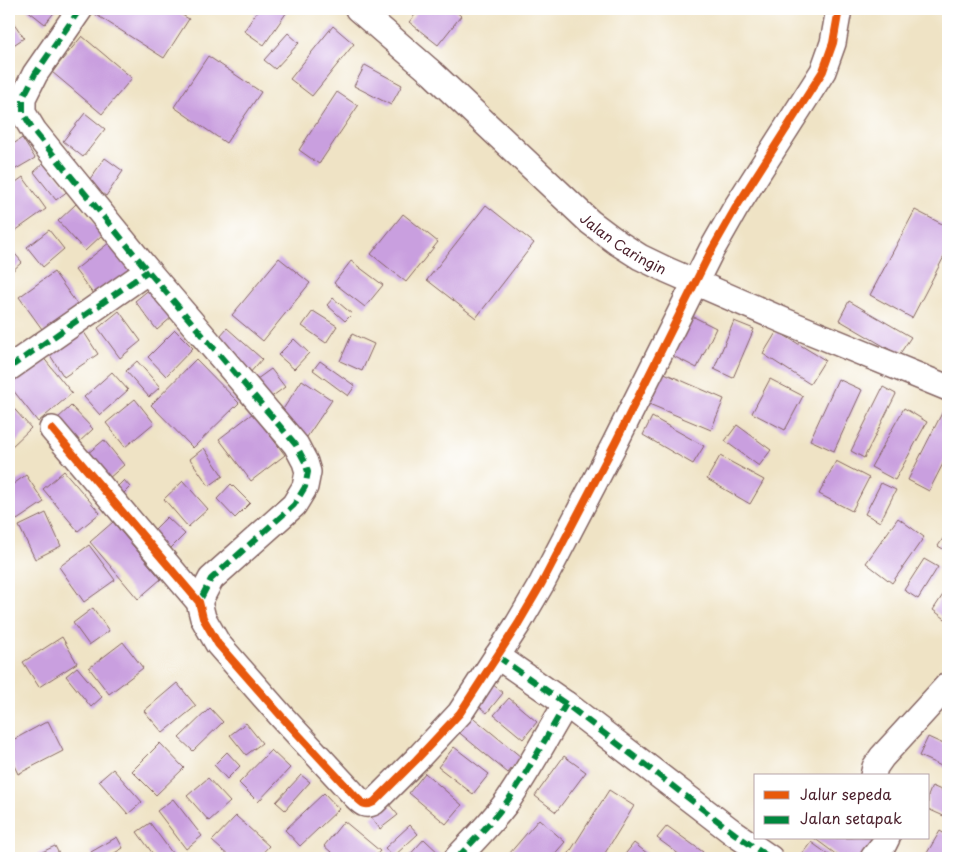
<svg xmlns="http://www.w3.org/2000/svg" width="957" height="867" viewBox="0 0 957 867" font-family="'Playpen Sans',sans-serif">
	<style>
		.building { fill: #c99fdf }
		.lines { fill: none; stroke-linecap: round; stroke-linejoin: round }
		.street-casing { stroke: #846461; stroke-width: 28 }
		.street { stroke: #fff; stroke-width: 25 }
		.quiet { stroke: #00873e; stroke-width: 6; stroke-dasharray: 12 6; stroke-linecap: butt }
		.cycleway-casing { stroke: #fff; stroke-width: 11 }
		.cycleway { stroke: #e8590c; stroke-width: 8 }
		.labels { text-anchor: middle; dominant-baseline: central; stroke-width: 4.5; stroke-linejoin: round; paint-order: stroke }
		.street-label { font-size: 14px; fill: #4a1f2b; stroke: #fff }
	</style>
	<rect width="100%" height="100%" fill="#fff"/>
	<filter id="ink" filterUnits="userSpaceOnUse"><feTurbulence type="fractalNoise" baseFrequency=".02" numOctaves="2"/><feDisplacementMap in="SourceGraphic" scale="10" xChannelSelector="R" yChannelSelector="G"/><feConvolveMatrix kernelMatrix="1 2 1 2 8 2 1 2 1" color-interpolation-filters="sRGB"/></filter>
	<filter id="wash" filterUnits="userSpaceOnUse"><feTurbulence type="fractalNoise" baseFrequency=".0096" numOctaves="4" result="noise"/><feDisplacementMap in="SourceGraphic" scale="20" xChannelSelector="R" yChannelSelector="G"/><feGaussianBlur stdDeviation="1.12" result="paint"/><feColorMatrix in="noise" values="0 0 0 0 0 0 0 0 0 0 0 0 0 0 0 0 0 1.4 0 .05"/><feComposite in="paint" operator="in"/></filter>
	<g filter="url(#wash)">
		<rect width="100%" height="100%" fill="#efe3c5"/>
		<g id="blocks">
			<path class="building" d="M26,9H57L45,24Z
				M98,9H172L189,19L164,58L95,14Z
				M259,9H289L264,45L244,31Z
				M420,9H453L461,16L438,45L409,22Z
				M9,16L24,38L9,48Z
				M333,26L354,44L312,96L290,79Z
				M288,33L299,43L275,69L264,60Z
				M82,36L132,78L102,114L52,72Z
				M208,56L261,92L226,143L174,107Z
				M365,65L402,85L391,105L354,86Z
				M337,92L358,106L319,164L299,150Z
				M85,113L105,129L83,157L63,141Z
				M22,138L35,158L9,173V147Z
				M105,158L123,171L106,196L87,183Z
				M46,161L69,190L56,200L34,172Z
				M23,177L46,209L15,231L9,222V187Z
				M76,204L103,234L85,251L58,221Z
				M486,205L534,243L476,318L427,280Z
				M915,210L948,227V249L912,318L870,295Z
				M403,214L438,242L406,282L371,254Z
				M49,230L64,249L43,267L27,247Z
				M110,242L135,275L100,303L75,270Z
				M9,247L22,262L9,274Z
				M279,258L310,283L263,341L232,315Z
				M351,261L383,285L365,307L334,283Z
				M54,272L82,311L47,336L19,297Z
				M151,288L173,316L157,330L135,301Z
				M333,298L352,314L345,321L327,305Z
				M849,301L911,337L899,355L839,320Z
				M119,311L141,341L120,358L98,328Z
				M313,311L337,326L326,343L302,326Z
				M686,313L716,328L697,368L667,353Z
				M734,321L754,329L733,378L714,369Z
				M227,328L262,359L249,374L214,343Z
				M82,329L98,354L64,377L48,352Z
				M175,330L193,348L166,376L148,357Z
				M777,331L825,360L810,384L763,354Z
				M352,334L374,344L362,371L340,361Z
				M294,339L309,353L294,369L278,355Z
				M42,356L72,393L38,422L9,385Z
				M196,359L239,403L193,448L151,405Z
				M137,361L160,387L149,397L126,371Z
				M320,361L355,386L348,396L313,370Z
				M271,369L285,387L266,401L253,382Z
				M112,372L128,390L100,415L84,397Z
				M662,372L724,399L711,430L649,404Z
				M770,379L803,396L785,430L752,413Z
				M838,379L862,390L834,451L810,440Z
				M302,380L332,400L307,437L278,417Z
				M883,387L896,394L864,458L851,451Z
				M135,399L154,423L125,447L106,423Z
				M9,403L31,428L9,449Z
				M71,406L93,429L77,444L56,420Z
				M904,408L927,422L895,480L871,467Z
				M943,411L948,413V454L929,491L908,480Z
				M253,413L285,455L251,481L219,439Z
				M652,417L704,446L693,464L643,435Z
				M737,425L771,450L759,466L725,441Z
				M104,440L124,465L108,479L87,454Z
				M204,448L223,476L209,486L190,459Z
				M720,456L764,480L750,504L707,479Z
				M836,461L869,478L852,511L819,494Z
				M64,471L100,513L78,531L43,489Z
				M26,475L44,502L17,520L9,508V487Z
				M124,480L130,487L120,497L114,490Z
				M183,481L208,509L188,527L164,499Z
				M881,483L896,490L880,522L865,514Z
				M231,484L250,503L235,518L217,499Z
				M46,513L61,546L35,559L19,526Z
				M167,517L185,534L167,552L149,535Z
				M898,518L924,537L892,583L866,563Z
				M113,522L161,579L138,599L90,542Z
				M948,531V552L938,546Z
				M89,545L115,580L84,602L59,567Z
				M924,559L938,567L918,599L904,590Z
				M948,587V621L933,610Z
				M93,608L109,631L89,645L73,623Z
				M62,637L77,663L39,687L23,662Z
				M123,642L143,668L109,694L89,668Z
				M77,667L102,697L91,707L66,676Z
				M177,683L196,706L163,733L144,711Z
				M491,683L503,693L487,713L475,703Z
				M509,698L537,722L523,739L494,715Z
				M210,708L223,722L193,751L179,738Z
				M469,714L521,757L508,773L456,730Z
				M48,721L63,751L18,774L9,755V742Z
				M246,723L262,743L246,755L230,735Z
				M928,737L948,746V769L919,756Z
				M160,743L184,768L156,795L132,771Z
				M454,747L489,774L473,794L438,767Z
				M271,750L290,768L258,802L239,783Z
				M227,752L240,766L227,779L214,765Z
				M564,756L586,772L556,812L535,796Z
				M113,769L142,802L128,814L99,781Z
				M425,773L462,805L446,824L409,793Z
				M301,775L310,782L285,810L276,802Z
				M208,778L230,802L209,821L187,796Z
				M932,786L948,793V818L928,809V796Z
				M609,790L634,806L602,858H566Z
				M324,793L339,809L300,846L285,830Z
				M173,799L202,836L186,849L157,811Z
				M388,803L398,815L380,829L371,817Z
				M236,816L269,846L258,858H231L212,841Z
				M539,819L565,842L551,858H514L509,854Z
				M344,821L380,851L374,858H338L324,846Z
				M150,823L175,857L174,858H156L137,832Z
				M410,825L418,834L393,857L385,848Z
				M667,826L703,852L698,858H684L657,838Z
				M940,831L948,836V858H936L927,853Z
				M117,837L123,848L106,858H94L91,852Z
				M814,838H876L862,858H841Z
				M424,839L443,857L442,858H407Z
				M811,842L833,858H799Z
				M634,843L653,858H622Z
				M55,846L61,858H29Z"/>
		</g>
	</g>
	<g filter="url(#ink)">
		<use href="#blocks" fill-opacity="0" stroke="#846461" stroke-width="1"/>
		<g class="lines">
			<defs>
				<g id="street">
					<path d="M80,9L35,74L23,98V113L34,131L148,271L296,445L305,462L308,472L305,487L294,505L211,579L199,602"/>
					<path id="s1" d="M358,9L432,73L590,222L618,243L640,257L667,270L787,322L948,388"/>
					<path d="M9,368L148,271"/>
					<path d="M52,429L199,602L203,618L218,644L282,717L355,796C362,803 365,807 374,802L416,760L460,713L518,624L542,583L615,443L711,251L735,209L823,71L833,43L839,9"/>
					<path d="M497,656L566,704L735,834L770,858"/>
					<path d="M873,776L875,767L882,757L948,685"/>
					<path d="M457,858C474,840 491,823 506,803C528,772 546,737 566,704"/>
					<path d="M873,858L884,844L887,838"/>
				</g>
			</defs>
			<use href="#street" class="street-casing"/>
			<use href="#street" class="street"/>
			<path class="quiet" d="M80,9L35,74L23,98V113L34,131L148,271L296,445L305,462L308,472L305,487L294,505L211,579L199,602
				M9,368L148,271
				M497,656L566,704L735,834L770,858
				M457,858C474,840 491,823 506,803C528,772 546,737 566,704"/>
			<defs>
				<path id="cycleway" d="M52,429L199,602L203,618L218,644L282,717L355,796C362,803 365,807 374,802L416,760L460,713L518,624L542,583L615,443L711,251L735,209L823,71L833,43L839,9"/>
			</defs>
			<use href="#cycleway" class="cycleway-casing"/>
			<use href="#cycleway" class="cycleway"/>
		</g>
	</g>
	<g class="labels">
		<g class="street-label">
			<text stroke="none"><textPath href="#s1" startOffset="355">Jalan Caringin</textPath></text>
		</g>
	</g>
	<rect width="957" height="867" fill="none" stroke="#fff" stroke-width="30"/>
	<rect x="754" y="774" width="175" height="65" fill="#ffffff" stroke="#b7a5aa"/>
	<rect x="764" y="791" width="25" height="8" fill="#e8590c" stroke="#b7a5aa"/>
	<text x="800" y="800" font-size="15" fill="#4a1f2b">Jalur sepeda</text>
	<rect x="764" y="816" width="25" height="8" fill="#00873e" stroke="#b7a5aa"/>
	<text x="800" y="824" font-size="15" fill="#4a1f2b">Jalan setapak</text>
</svg>
